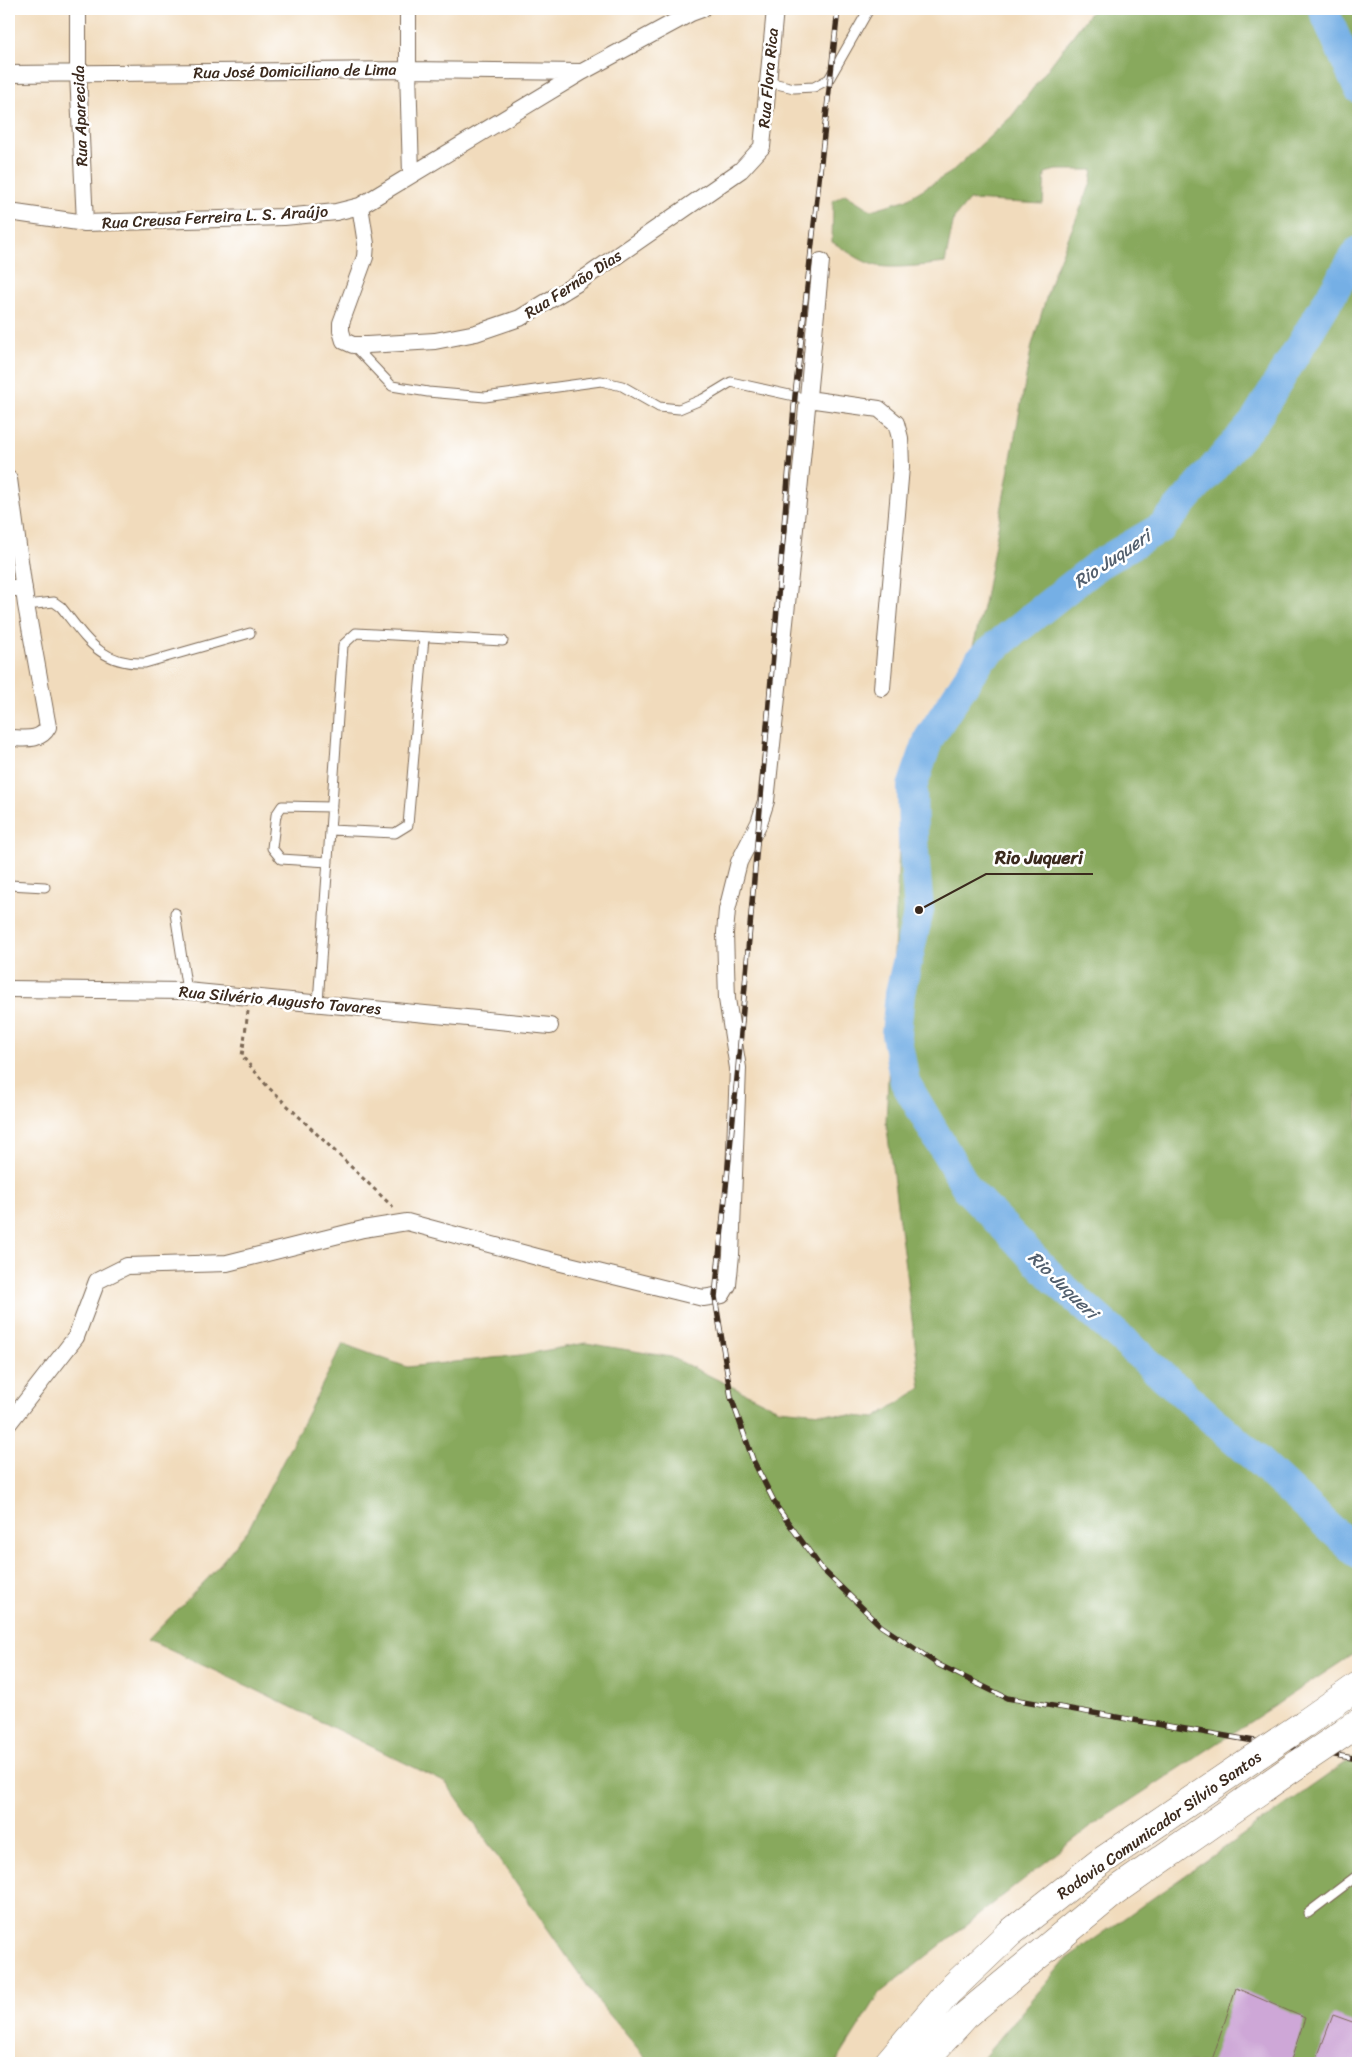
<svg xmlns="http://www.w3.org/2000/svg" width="1367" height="2072" viewBox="0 0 1367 2072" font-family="Sriracha,sans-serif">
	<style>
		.forest { fill: #88a95d; stroke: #626a3e }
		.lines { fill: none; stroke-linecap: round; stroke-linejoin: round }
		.river { stroke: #74afe5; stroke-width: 30 }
		.building { fill: #cea7d7 }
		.lane-casing { stroke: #7b6855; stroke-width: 11 }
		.street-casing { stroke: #7b6855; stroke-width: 18 }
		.highway-casing { stroke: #7b6855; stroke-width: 29 }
		.path { stroke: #7b6855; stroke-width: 3; stroke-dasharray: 4 4; stroke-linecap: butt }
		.lane { stroke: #fff; stroke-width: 9 }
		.street { stroke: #fff; stroke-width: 16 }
		.highway { stroke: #fff; stroke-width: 28 }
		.rail-casing { stroke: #3b2a1e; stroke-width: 5.5 }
		.rail { stroke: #fff; stroke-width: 4; stroke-dasharray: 11; stroke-linecap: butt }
		.highway-bridge-casing { stroke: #7b6855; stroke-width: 29; stroke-linecap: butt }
		.highway-bridge { stroke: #fff; stroke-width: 28 }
		.labels { text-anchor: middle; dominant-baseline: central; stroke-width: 5; stroke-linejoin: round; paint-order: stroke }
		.street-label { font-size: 16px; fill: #3b2a1e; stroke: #fff }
		.water-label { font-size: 18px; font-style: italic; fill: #525f6e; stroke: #fff }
		.leader { fill: none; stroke: #3b2a1e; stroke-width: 2 }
		.callout-dot { fill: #3b2a1e; stroke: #fff; stroke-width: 2 }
		.callout-label { font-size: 18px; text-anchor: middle; font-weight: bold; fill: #3b2a1e; stroke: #fff; stroke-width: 5; stroke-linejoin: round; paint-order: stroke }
	</style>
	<rect width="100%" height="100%" fill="#fff"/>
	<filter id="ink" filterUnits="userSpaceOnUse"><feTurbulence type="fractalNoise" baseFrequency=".02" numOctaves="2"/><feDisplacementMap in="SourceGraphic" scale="10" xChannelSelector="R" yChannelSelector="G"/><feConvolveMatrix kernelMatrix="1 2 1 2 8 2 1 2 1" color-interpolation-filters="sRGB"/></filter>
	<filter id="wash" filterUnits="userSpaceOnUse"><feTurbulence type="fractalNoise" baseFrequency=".0096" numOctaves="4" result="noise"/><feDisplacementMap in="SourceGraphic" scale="20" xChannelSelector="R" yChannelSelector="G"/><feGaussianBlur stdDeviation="1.12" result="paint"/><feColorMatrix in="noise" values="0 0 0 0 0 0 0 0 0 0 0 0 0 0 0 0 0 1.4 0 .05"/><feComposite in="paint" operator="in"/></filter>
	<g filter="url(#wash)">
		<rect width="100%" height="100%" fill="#f1dbbc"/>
		<path class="forest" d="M1093,9H1358V1651L1090,1827L880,1993L836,2063H650L598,2001L446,1783L250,1687L148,1640L209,1577L248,1530L343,1344L407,1367L521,1355L586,1343L671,1357L778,1409L875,1418L921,1388L886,1122L902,783L973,646L984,603L1032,345L1053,275L1091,183L1093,170H1056L1045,173L1043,204L969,200L954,218L945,263C929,265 893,269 878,266C862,263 846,250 832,242L833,201L845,194L871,210L905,200L950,173L1012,116Z
			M1358,1754V2063H979L1066,1959Z"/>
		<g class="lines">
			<path class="river" d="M1323,9L1358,88
				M1358,251L1255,420L1162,527L1099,564L981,658L929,738L912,787L913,840L919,910L900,993L896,1034L905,1082L968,1190L1056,1281L1242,1446L1358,1554"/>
		</g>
		<g id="blocks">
			<path class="building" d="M1236,1988L1305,2018L1290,2063H1211Z
				M1333,2015L1358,2024V2063H1315Z"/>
		</g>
	</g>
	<g filter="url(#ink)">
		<use href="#blocks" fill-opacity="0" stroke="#7b6855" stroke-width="1"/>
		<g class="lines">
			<defs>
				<path id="lane" d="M768,82L794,88L814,87L829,79L869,9
					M353,345L392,386L428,392L485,397L601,381L622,386L659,407L679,409L703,399L731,382L808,399
					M26,605L54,602L61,607C86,638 100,665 145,663L250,633
					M330,830L395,833L408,825L424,637
					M328,862L281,859L272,848L276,815L282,806L332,807
					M9,885L45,887
					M175,913L187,991
					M318,1003L343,645L356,633L503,641
					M1308,1913L1358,1875"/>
				<path id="street" d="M78,9V73L85,223
					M408,9V70L411,174
					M9,74L408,70L581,72
					M360,206L366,244L365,257L341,323V331L344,341L353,345H367L435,341L476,333L520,318L576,284L741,170L762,147L775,9
					M9,212L85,223L284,217L336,212L360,206L582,72L691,13L702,9
					M808,399L879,409L896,423L900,438L901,467L882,688
					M9,479L26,605L48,727C40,742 24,738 9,738
					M9,588H24
					M9,989L187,991L550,1026
					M9,1423L76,1337L97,1281L127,1266L227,1263L363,1229L407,1222L541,1258L703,1298L722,1295L728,1285L731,1255L738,1068L727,999L725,933L727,910L739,862L759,823L766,801L799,491L821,261"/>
				<path id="highway" d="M1304,1724L1358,1686
					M1344,1733L1358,1723
					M888,2063L948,1992L1010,1933L1099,1863L1255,1757
					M922,2063L965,2016L1113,1893L1298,1764"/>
			</defs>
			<use href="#lane" class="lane-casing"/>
			<use href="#street" class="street-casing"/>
			<use href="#highway" class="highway-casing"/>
			<path class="path" d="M248,1011L242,1056L267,1086L395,1209"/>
			<use href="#lane" class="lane"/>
			<use href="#street" class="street"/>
			<use href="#highway" class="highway"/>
			<defs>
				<path id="rail" d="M838,9L795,396L738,1068L715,1297L731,1397L753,1460L777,1507L822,1569L881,1626L939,1665L1007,1698L1358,1759"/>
			</defs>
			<use href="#rail" class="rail-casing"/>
			<use href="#rail" class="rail"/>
			<defs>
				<path id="highway-bridge" d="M1255,1757L1304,1724
					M1298,1764L1344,1733"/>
			</defs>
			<use href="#highway-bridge" class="highway-bridge-casing"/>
			<use href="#highway-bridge" class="highway-bridge"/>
		</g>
	</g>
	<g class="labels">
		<g class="street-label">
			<text transform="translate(295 71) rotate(-1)">Rua José Domiciliano de Lima</text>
			<text transform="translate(768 78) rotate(-85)">Rua Flora Rica</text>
			<text transform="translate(80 116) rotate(-92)">Rua Aparecida</text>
			<text transform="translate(215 217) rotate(-3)">Rua Creusa Ferreira L. S. Araújo</text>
			<text transform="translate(573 284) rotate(-33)">Rua Fernão Dias</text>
			<text transform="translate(280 1000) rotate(5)">Rua Silvério Augusto Tavares</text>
			<text transform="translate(1159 1825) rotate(-35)">Rodovia Comunicador Silvio Santos</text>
		</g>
		<g class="water-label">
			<text transform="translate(1112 559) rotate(-34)">Rio Juqueri</text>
			<text transform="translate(1063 1285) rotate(44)">Rio Juqueri</text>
		</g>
	</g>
	<path class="leader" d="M919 910L986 874H1093"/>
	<circle class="callout-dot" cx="919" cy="910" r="5"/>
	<g class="callout-label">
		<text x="1039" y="864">Rio Juqueri</text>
	</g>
	<rect width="1367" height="2072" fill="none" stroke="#fff" stroke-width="30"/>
</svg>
